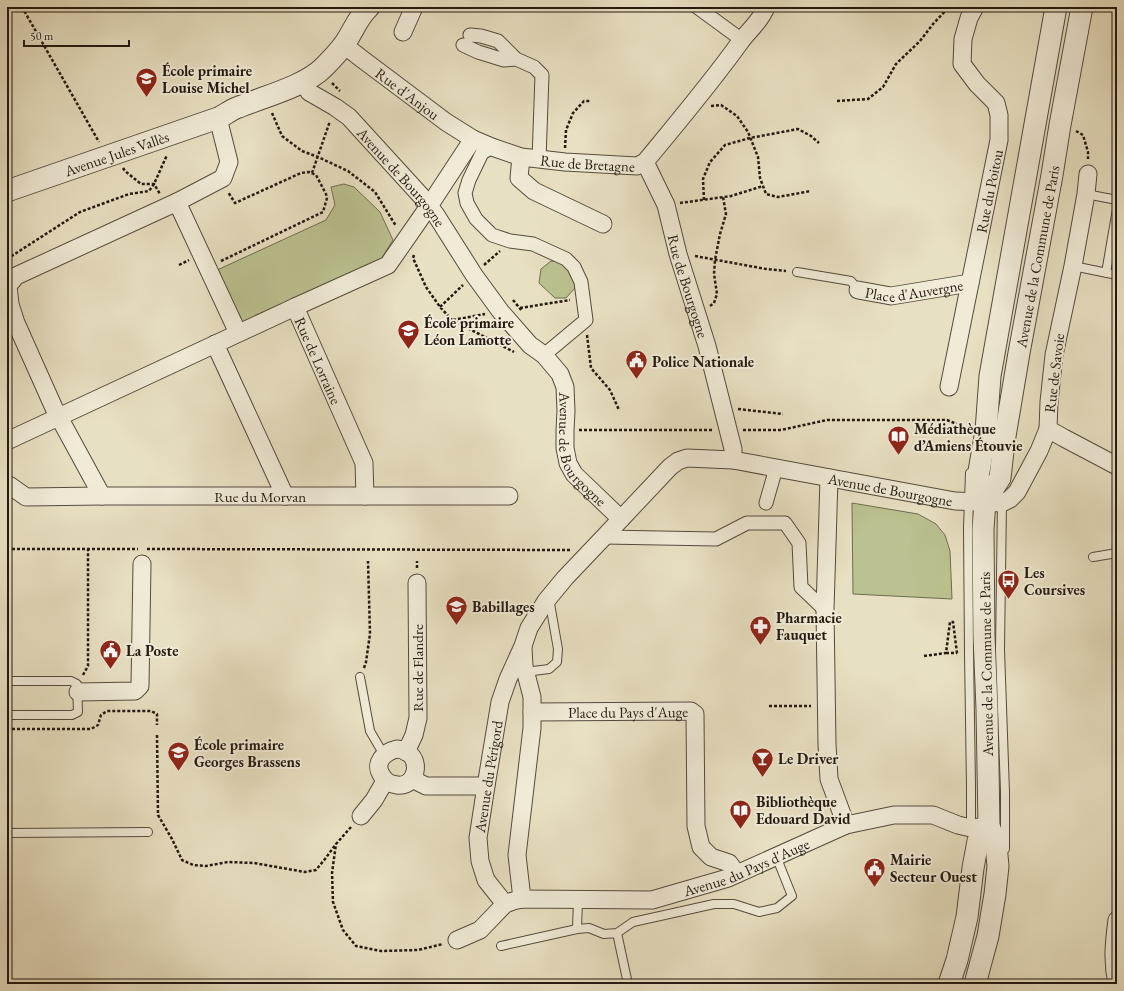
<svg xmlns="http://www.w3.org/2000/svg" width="1124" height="991" viewBox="0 0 1124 991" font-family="'EB Garamond',serif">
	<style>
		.green { fill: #bbc190; stroke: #6e6d50 }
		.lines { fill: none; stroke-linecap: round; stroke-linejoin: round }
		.service-casing { stroke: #544b3c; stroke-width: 10 }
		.pedestrian-casing { stroke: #544b3c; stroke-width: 15 }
		.minor-casing { stroke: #544b3c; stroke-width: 19 }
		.tertiary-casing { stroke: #544b3c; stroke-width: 23 }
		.path { stroke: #221910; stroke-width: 2.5; stroke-dasharray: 3 2; stroke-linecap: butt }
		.service { stroke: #f0ebd7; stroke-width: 8 }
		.pedestrian { stroke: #f0ebd7; stroke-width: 13 }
		.minor { stroke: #f0ebd7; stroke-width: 17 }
		.tertiary { stroke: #f0ebd7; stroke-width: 21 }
		.labels { text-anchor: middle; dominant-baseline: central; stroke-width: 4; stroke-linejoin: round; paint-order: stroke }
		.poi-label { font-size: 15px; font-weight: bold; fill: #221910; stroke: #f0ebd7; text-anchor: start }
		.street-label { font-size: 15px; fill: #221910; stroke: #f0ebd7 }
	</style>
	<rect width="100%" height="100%" fill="#e8e0c2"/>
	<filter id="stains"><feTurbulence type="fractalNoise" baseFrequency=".005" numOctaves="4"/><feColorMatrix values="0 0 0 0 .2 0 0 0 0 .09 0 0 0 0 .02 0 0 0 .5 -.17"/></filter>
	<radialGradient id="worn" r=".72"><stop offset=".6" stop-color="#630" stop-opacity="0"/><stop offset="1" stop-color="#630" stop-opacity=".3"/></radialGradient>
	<path class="green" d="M344,184L354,187L380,212L393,240L381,259L242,322L215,271L326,220L335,205L331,187Z
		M551,261L562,262L576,277V287L566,298H555L539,283L541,269Z
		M852,503L918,514L936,524L945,535L950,551L952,599L853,594Z"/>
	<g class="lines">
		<defs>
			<path id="service" d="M1086,194L1117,200
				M1073,266L1117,275
				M797,272L851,281L858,290
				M1106,273L1117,209
				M970,473L968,528L969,652L971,787V829
				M1002,501L1000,650L1005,792V849
				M1093,557L1117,553
				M525,672L549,669L557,662L558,649L549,598
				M360,677L370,731L384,755
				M7,681H71L77,684L78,712L72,715H7
				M7,833L148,832
				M577,929L578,900
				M501,946L577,929L589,928L604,934L617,933
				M628,984L617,933L633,922L714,904H734L759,912L777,908L792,896L776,856"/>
			<path id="pedestrian" d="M697,7L742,40
				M470,35L481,36L498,41L516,59
				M463,45L478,52L504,60L516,59L534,67L542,75L539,159
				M492,147L482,153L469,180L465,193L467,203L476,219L492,235L510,241L533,244L566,259L574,267L581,282L586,320L544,355
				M766,503L776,468
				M604,537L716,539L747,523H785L799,543L801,587L825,610"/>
			<g id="minor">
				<path d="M403,32L414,7"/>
				<path id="s1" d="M344,45L362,59L446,122L473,139L492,147L521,157L539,159L565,162L637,166L645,162C678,122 711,83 741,41C749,30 761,21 766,7"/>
				<path id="s2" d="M309,92L335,107L349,117L423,198L436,215L474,275L501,312L530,345L544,355L560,374L565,387L566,411L565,430V448L568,463L574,474L621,519"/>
				<path d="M521,157L519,178L534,191L603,224"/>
				<path id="s3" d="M645,162L666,205L678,254L707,346L733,449V460"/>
				<path d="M1088,174L1086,194L1073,266L1054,355L1049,402L1048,429L1064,438L1117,466"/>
				<path d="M177,202L223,178L229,162L218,118"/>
				<path id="s4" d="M858,290L891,296L970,283"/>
				<path d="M295,307L388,265L429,206L473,139"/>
				<path id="s5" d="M238,333L177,202L16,276L8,286L10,304L16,323L54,408L102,496H509"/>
				<path d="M215,344L285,496"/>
				<path id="s6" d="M949,387L999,140V115L996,103L977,84L962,64L963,39L969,18L975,7"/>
				<path id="s7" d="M7,441L295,307L364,463L365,496"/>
				<path d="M829,478L825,610L827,744L829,779L846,825"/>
				<path d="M7,485H9L26,497L102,496"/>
				<path d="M78,692L135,691L140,686L142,564"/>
				<path id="s8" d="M532,712L691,711L695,714L696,826L701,847L711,857L729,863L737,874"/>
				<path d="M397,749C424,751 419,788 397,785C390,784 386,782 382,776C373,763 384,752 397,749Z"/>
				<path d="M406,752L414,735L418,718L417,583"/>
				<path d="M412,779L426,786H486"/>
				<path d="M361,816L374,800L385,781"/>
				<path d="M522,899L517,855L532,728V697L524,666L523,648"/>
				<path id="s9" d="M505,904L486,880L480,861L478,838L486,786L500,702L508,679L523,646L529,628L546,601L565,578L604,537L670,467L678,461L687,458L733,460L955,501L1002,503L1010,499L1017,492L1039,451L1048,429"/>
				<path id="s10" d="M457,940L480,930L505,904L513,901L522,899L652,900L728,878L846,825L894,815H933L958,825L971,828L989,826"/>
				<path d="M1117,984C1112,961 1114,943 1117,920"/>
			</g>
			<g id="tertiary">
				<path id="s11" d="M7,191L218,118C225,115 232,109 239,107C263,97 305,86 323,68C331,60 341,50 347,40C354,29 359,16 369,7"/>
				<path id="s12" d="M985,502L1000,478L1004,442L1019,353L1052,175L1060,125L1082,7"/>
				<path d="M949,984L957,960L967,917L973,868L978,841L989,826"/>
				<path d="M975,984L988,936L995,894L998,866L996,845L989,826L987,709L984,636L983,529L985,502L978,477L986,431L990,376L1056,7"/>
			</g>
		</defs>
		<use href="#service" class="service-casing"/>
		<use href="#pedestrian" class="pedestrian-casing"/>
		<use href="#minor" class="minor-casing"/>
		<use href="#tertiary" class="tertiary-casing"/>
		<path class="path" d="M22,7L99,142
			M332,83L340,91
			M837,101L868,99L883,87L896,64L920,41L933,24L949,7
			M711,106L721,105L737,116L748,132L758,157L760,178L766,194L778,197L811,191
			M272,113L282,136L302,151L318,157L348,171L375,192L396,226
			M1076,131L1083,135L1088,152V159
			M565,148L566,130L573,113L584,101H591
			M123,168L125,171L141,184H154L160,194
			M312,173L330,121
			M704,200L703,179L710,162L725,145L750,138L798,129L811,136L819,143
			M680,203L731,196L763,186
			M414,255L413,258L426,287L440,307L452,320L514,352
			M695,256L766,269L786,271
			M7,259L80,212L129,194L149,191L154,184L167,155
			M221,261L323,212L327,198L326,194L316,175L309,172L301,173L235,203L228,192
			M179,265L189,260
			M484,265L500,251
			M513,300L522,311
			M710,306L714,303L717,294L714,274L715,260L720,234L726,214L723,197
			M440,307L463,285
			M520,308L570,300
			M453,320L485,314
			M587,335L591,368L610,390L619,410
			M738,409L783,414
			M579,430H714
			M743,430H781L827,420H947L969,429
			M7,549H138
			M147,549L572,550
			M417,568V561
			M946,653H957
			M924,656L946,653L950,622H953L957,653H958
			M364,668L366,662L370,634L368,561
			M83,675L88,666V549
			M769,706H811
			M7,729H91L98,725L101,715L107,711H151L157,714V725
			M157,735L158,815L172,839L182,860L193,865L206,866L228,862L254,863L305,872L316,870L325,859L336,844
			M351,827L336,844L332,873L333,902L343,930L356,946L381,951L418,950L443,944"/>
		<use href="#service" class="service"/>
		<use href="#pedestrian" class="pedestrian"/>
		<use href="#minor" class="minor"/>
		<use href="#tertiary" class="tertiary"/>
	</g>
	<defs>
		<symbol id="school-pin" viewBox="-11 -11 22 30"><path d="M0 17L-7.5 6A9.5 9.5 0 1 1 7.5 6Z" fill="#8f2418" stroke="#f0ebd7"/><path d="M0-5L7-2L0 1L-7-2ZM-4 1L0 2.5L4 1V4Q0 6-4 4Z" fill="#fff"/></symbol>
		<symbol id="civic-pin" viewBox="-11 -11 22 30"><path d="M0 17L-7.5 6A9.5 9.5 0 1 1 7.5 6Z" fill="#8f2418" stroke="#f0ebd7"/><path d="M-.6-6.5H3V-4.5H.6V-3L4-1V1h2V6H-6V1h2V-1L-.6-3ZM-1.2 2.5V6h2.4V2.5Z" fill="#fff"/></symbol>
		<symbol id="library-pin" viewBox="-11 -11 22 30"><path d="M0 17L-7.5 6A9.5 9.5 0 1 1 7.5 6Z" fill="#8f2418" stroke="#f0ebd7"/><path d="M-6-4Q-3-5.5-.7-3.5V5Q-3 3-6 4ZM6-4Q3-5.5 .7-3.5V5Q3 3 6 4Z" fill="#fff"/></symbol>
		<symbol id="bus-pin" viewBox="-11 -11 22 30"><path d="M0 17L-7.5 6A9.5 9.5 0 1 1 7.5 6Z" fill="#8f2418" stroke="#f0ebd7"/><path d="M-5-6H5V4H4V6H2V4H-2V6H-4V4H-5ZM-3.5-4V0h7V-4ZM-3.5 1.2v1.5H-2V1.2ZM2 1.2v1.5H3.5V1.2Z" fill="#fff"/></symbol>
		<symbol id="pharmacy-pin" viewBox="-11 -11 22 30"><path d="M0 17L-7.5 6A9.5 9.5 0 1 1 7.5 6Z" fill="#8f2418" stroke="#f0ebd7"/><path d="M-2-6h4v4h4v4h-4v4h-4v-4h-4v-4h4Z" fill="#fff"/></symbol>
		<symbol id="bar-pin" viewBox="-11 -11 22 30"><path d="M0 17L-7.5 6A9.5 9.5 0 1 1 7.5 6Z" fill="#8f2418" stroke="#f0ebd7"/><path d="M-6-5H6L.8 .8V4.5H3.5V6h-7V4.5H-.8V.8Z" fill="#fff"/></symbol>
	</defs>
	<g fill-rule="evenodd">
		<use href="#school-pin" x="134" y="66" width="25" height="34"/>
		<use href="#school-pin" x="396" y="318" width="25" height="34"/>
		<use href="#civic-pin" x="624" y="348" width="25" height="34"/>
		<use href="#library-pin" x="886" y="424" width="25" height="34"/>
		<use href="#bus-pin" x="996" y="568" width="25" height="34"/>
		<use href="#school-pin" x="444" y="594" width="25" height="34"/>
		<use href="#pharmacy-pin" x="748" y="614" width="25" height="34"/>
		<use href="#civic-pin" x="98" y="638" width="25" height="34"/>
		<use href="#school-pin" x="166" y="740" width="25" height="34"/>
		<use href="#bar-pin" x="750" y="746" width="25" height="34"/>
		<use href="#library-pin" x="728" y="798" width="25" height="34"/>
		<use href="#civic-pin" x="862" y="856" width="25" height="34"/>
	</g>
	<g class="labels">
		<g class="poi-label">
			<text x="162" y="70">École primaire<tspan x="162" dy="17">Louise Michel</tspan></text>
			<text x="424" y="322">École primaire<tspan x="424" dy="17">Léon Lamotte</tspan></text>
			<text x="652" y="361">Police Nationale</text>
			<text x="914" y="428">Médiathèque<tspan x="914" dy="17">d’Amiens Étouvie</tspan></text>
			<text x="1024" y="572">Les<tspan x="1024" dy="17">Coursives</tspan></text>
			<text x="472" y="606">Babillages</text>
			<text x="776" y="617">Pharmacie<tspan x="776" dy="17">Fauquet</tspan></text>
			<text x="126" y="650">La Poste</text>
			<text x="194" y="744">École primaire<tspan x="194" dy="17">Georges Brassens</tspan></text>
			<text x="778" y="758">Le Driver</text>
			<text x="756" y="801">Bibliothèque<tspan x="756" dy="17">Edouard David</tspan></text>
			<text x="890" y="859">Mairie<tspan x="890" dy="17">Secteur Ouest</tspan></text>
		</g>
		<g class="street-label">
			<text stroke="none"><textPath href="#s1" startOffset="80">Rue d'Anjou</textPath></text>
			<text stroke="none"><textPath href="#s11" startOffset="116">Avenue Jules Vallès</textPath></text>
			<text stroke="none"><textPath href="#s1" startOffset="278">Rue de Bretagne</textPath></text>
			<text stroke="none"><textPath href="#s2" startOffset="127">Avenue de Bourgogne</textPath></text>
			<text stroke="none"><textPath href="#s6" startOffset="200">Rue du Poitou</textPath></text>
			<text stroke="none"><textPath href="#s12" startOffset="253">Avenue de la Commune de Paris</textPath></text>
			<text stroke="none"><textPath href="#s3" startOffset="132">Rue de Bourgogne</textPath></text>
			<text stroke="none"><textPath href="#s4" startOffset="57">Place d'Auvergne</textPath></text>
			<text stroke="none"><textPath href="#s7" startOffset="376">Rue de Lorraine</textPath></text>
			<text transform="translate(1054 373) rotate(-83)">Rue de Savoie</text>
			<text stroke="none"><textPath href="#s2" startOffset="463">Avenue de Bourgogne</textPath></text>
			<text stroke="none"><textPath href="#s9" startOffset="731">Avenue de Bourgogne</textPath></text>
			<text stroke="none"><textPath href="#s5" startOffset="724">Rue du Morvan</textPath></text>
			<text transform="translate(986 664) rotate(-91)">Avenue de la Commune de Paris</text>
			<text transform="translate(417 668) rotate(-90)">Rue de Flandre</text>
			<text stroke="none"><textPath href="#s8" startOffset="96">Place du Pays d'Auge</textPath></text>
			<text stroke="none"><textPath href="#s9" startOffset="136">Avenue du Périgord</textPath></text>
			<text stroke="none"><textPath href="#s10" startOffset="309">Avenue du Pays d'Auge</textPath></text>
		</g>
	</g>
	<rect width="1124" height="991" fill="none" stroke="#e8e0c2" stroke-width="24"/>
	<rect x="8" y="8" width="1108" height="975" fill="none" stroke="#221910" stroke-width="2"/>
	<rect x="12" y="12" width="1100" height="967" fill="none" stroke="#221910"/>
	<path d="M24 40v6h105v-6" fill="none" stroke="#221910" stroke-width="2"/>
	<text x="30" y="40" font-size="12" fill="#221910" stroke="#f0ebd7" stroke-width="3" paint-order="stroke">50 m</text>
	<rect width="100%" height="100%" filter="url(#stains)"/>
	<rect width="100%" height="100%" fill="url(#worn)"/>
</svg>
